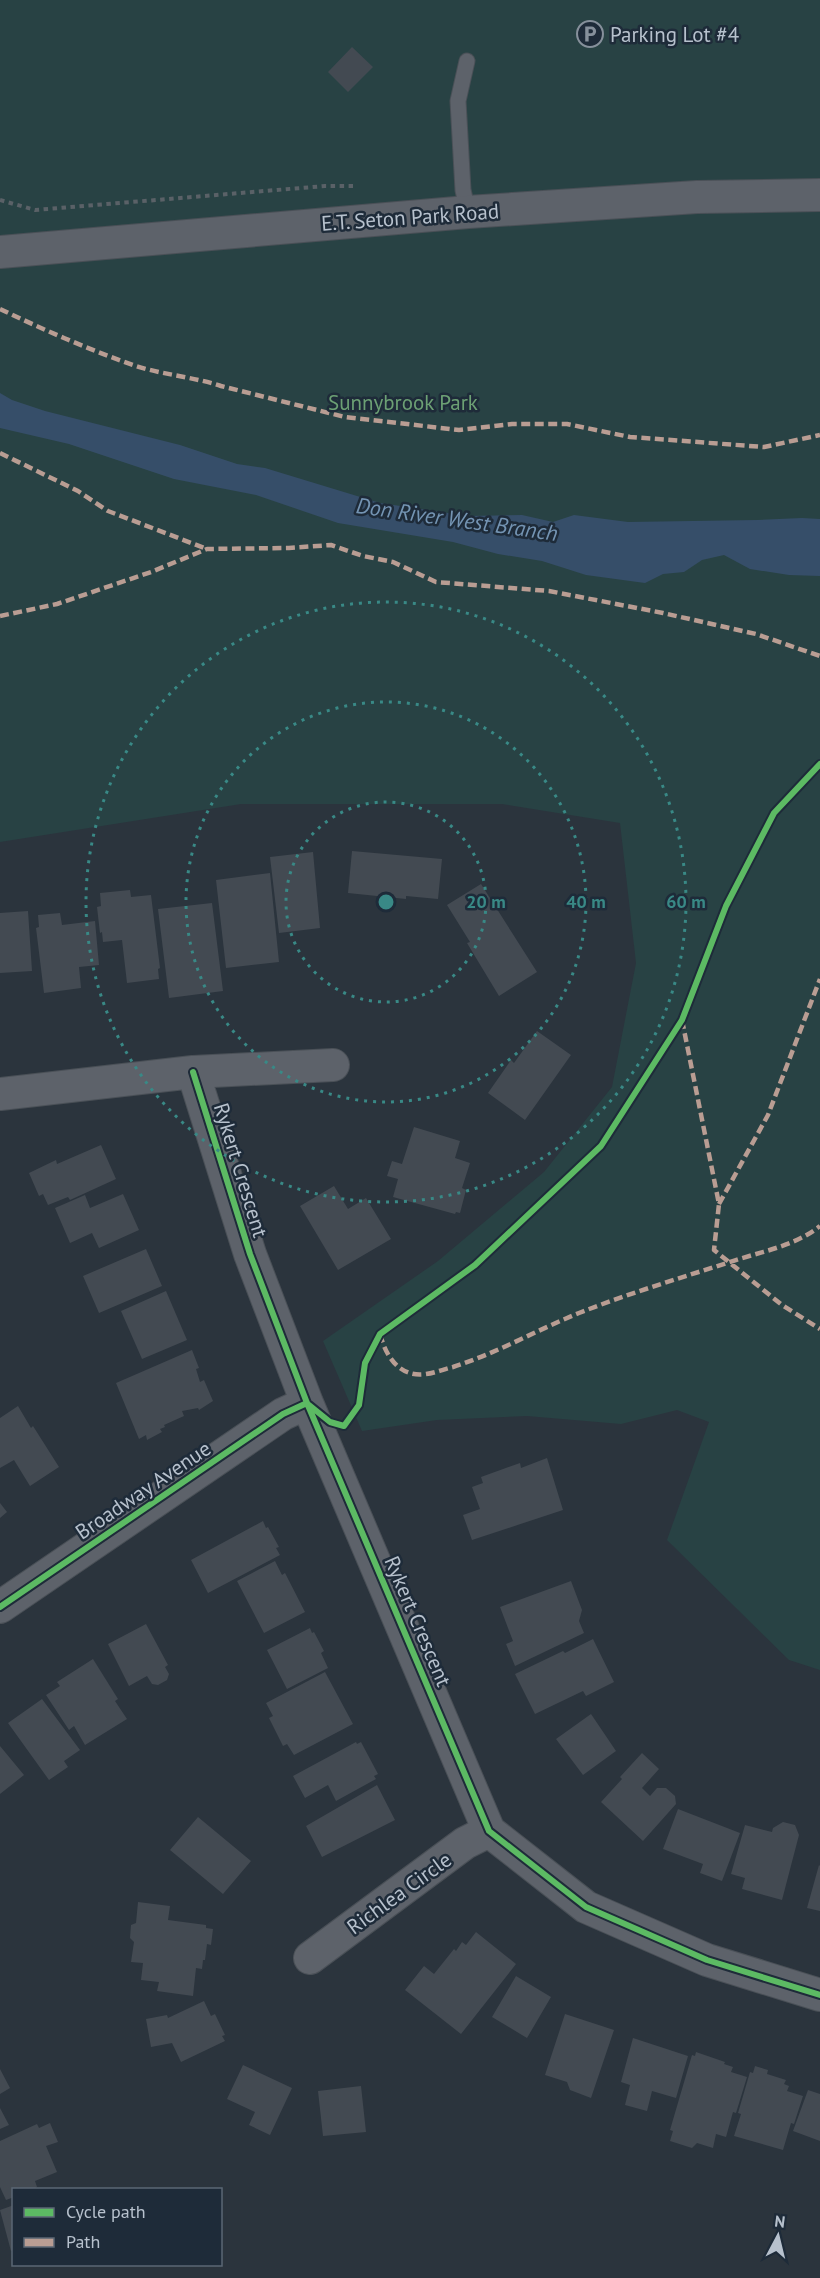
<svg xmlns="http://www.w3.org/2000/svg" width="820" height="2278" viewBox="0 0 820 2278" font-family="'PT Sans',sans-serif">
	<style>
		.green { fill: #284244 }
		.water { fill: #364e69 }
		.building { fill: #434a52 }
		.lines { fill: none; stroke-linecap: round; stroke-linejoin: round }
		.service-casing { stroke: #4a5057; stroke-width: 17 }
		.minor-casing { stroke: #4a5057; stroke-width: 34 }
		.path { stroke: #5a6167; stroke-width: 4; stroke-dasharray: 4.5 4.5; stroke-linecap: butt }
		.service { stroke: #5d626a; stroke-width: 15 }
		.minor { stroke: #5d626a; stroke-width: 32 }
		.quiet { stroke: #b99d93; stroke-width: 4.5; stroke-dasharray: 9 4.5; stroke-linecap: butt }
		.cycleway-casing { stroke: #1e2b39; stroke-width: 10 }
		.cycleway { stroke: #5cba63; stroke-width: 6 }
		.ring { fill: none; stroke: #398986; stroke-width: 3; stroke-dasharray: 3 6 }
		.labels { text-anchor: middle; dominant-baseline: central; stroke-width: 5; stroke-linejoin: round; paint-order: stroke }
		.poi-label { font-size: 21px; fill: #b7c1cd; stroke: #1e2b39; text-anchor: start }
		.street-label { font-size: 21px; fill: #b7c1cd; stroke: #1e2b39 }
		.park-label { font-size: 21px; fill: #6ca074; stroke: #1e2b39 }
		.water-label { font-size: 22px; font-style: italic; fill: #7494b3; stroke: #1e2b39 }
		.centre { fill: #398986; stroke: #1e2b39; stroke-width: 3 }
		.ring-label { font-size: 18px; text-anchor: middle; font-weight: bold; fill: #398986; stroke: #1e2b39; stroke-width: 5; stroke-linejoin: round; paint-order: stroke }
	</style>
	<rect width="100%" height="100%" fill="#2b343d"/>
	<path class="green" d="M0,0H820V1670L789,1660L667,1540L709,1422L677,1410L621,1424L527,1416L437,1420L362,1431L323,1341L438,1261L544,1172L612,1087L636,963L620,823L502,804H241L0,842Z"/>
	<path class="water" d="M0,393L12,400L45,411L180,445L237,464L265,468L380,503L468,516L522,515L553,522L574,515L628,522L757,520L802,518L820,519V576L789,575L750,569L724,555L702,560L684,572L663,574L645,583L586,575L542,561L498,554L453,542L338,523L256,495L174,479L69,444L0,428Z"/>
	<path class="building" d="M352,47L373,67L348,92L328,72Z
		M352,851L442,859L438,899L406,896V899L348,893Z
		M313,852L320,928L279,933L270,857Z
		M270,873L279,962L226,968L216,880Z
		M481,884L537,972L499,996L467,943L470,942L447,905Z
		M130,890L131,897L151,895L160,968L158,969L159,979L127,983L122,940L103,942L102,932L100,933L97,907L101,906L100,893Z
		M212,903L223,991L169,998L158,909Z
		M28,911L32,971L0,973V913Z
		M60,913L62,925L95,921L99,965L79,967L81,988L44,993L36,928L39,927L38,915Z
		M537,1031L571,1055L525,1120L488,1093L511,1060L514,1063Z
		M414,1127L460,1141L455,1158L470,1163L462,1188L466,1190L460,1213L456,1212L455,1214L393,1197L398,1179L387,1176L392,1161L402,1164Z
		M101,1145L116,1179L70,1200L68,1197L48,1205L43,1194L39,1196L29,1173L56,1160L57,1164Z
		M334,1186L348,1209L366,1198L391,1239L338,1270L300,1206Z
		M123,1194L139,1230L99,1248L92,1233L70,1243L55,1208L85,1195L90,1208Z
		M146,1249L162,1286L99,1313L83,1276Z
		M166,1291L187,1340L142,1359L121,1311Z
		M192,1350L199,1368L196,1369L200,1382L204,1380L213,1401L199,1410L198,1408L182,1411L184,1416L164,1425L165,1427L160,1429L162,1432L147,1440L146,1435L139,1439L116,1383Z
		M18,1406L31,1428L33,1426L59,1467L30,1486L14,1460L0,1468V1418Z
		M547,1458L563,1510L472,1540L463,1515L480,1509L472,1487L483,1483L481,1477L520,1463L521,1468Z
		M0,1503L7,1512L0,1518Z
		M263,1521L266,1528L268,1527L279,1547L276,1548L280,1555L208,1593L191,1560Z
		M275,1561L282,1575L285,1573L305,1612L264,1633L237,1581Z
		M571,1581L582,1610L579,1621L584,1633L515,1666L506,1644L513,1641L500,1607Z
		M146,1624L168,1665L165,1667L169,1674L167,1680L158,1685L152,1684L147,1676L129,1686L108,1644Z
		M310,1628L312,1633L314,1632L324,1651L321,1653L328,1668L287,1689L267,1650Z
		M593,1639L614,1682L586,1696L583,1691L535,1714L515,1674L563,1651L565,1653Z
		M93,1659L118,1699L115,1701L127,1719L85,1745L74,1726L69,1730L46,1695L60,1686L57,1682Z
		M325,1672L353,1724L294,1755L287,1744L283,1746L269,1718L273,1716L266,1703Z
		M42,1699L80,1750L64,1761L68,1767L49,1780L8,1723Z
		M591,1714L616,1751L583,1775L556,1739Z
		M356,1742L357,1744L361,1742L378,1774L374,1776L376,1779L336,1801L328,1785L305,1798L293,1776Z
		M0,1746L24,1775L0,1794Z
		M642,1753L659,1769L642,1788L650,1796L657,1788H666L675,1796L676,1804L643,1841L601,1802L622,1779L620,1777Z
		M377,1785L395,1820L322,1857L306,1826Z
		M678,1809L740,1833L722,1881L700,1873L703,1864L663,1849Z
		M198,1817L251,1861L223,1894L170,1850Z
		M783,1822L795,1825L799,1835L782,1900L742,1889L745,1878L731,1874L745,1825L772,1832L773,1828Z
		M819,1865L820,1866V1911L807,1908Z
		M138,1902L170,1906L168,1920L206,1925V1928L213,1929L211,1945L207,1944L205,1960H203L202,1969L196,1968L193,1996L157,1991L159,1982L141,1980L143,1963L131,1962L134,1942L130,1938L131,1925L136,1923Z
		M476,1932L516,1964L461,2034L405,1990L424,1966L434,1974L454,1949L456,1951L462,1942L466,1945Z
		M516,1976L551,1997L527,2038L492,2017Z
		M204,2001L211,2016L215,2014L225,2035L222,2036L225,2041L181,2062L172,2043L151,2047L146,2019L167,2015L168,2018Z
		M565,2014L614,2030L591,2098L570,2090L567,2082L545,2075Z
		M633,2038L688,2056L676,2098L652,2091L647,2111L625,2105L630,2085L621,2082Z
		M696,2052L725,2062L724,2064L733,2067L731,2072L747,2077L736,2113L733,2112L726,2137L716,2134L713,2148L697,2143L692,2148L670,2141L673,2131L670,2130L692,2055L695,2056Z
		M243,2065L292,2088L270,2135L249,2125L255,2112L227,2099Z
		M755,2066L768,2070L767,2074L786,2080L784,2084L789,2086L787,2091L803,2096L794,2124L791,2123L783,2150L734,2136L741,2114L738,2113L750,2072L753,2073Z
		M0,2069L10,2088L0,2094Z
		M361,2086L366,2132L323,2136L318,2091Z
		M808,2090L820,2094V2141L793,2131Z
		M0,2108L9,2125L0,2129Z
		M50,2123L58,2142L46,2146L57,2172L35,2181L37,2187L31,2190H14V2197L6,2200L0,2187V2141L37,2124L39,2128Z
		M14,2205V2250L11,2251L0,2210Z"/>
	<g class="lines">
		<defs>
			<path id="service" d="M467,61L458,101L463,190L468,212"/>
			<path id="minor" d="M0,252L468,212L697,197L820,195
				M193,1072L250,1254L307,1403L489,1831L586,1907L707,1960L820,1995
				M0,1094L193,1072L333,1065
				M0,1607L283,1414L307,1403
				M310,1958L465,1843L489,1831"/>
		</defs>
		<use href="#service" class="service-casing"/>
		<use href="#minor" class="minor-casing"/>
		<path class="path" d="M0,200L35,210L325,186H353"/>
		<use href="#service" class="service"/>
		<use href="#minor" class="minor"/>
		<path class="quiet" d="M0,309C44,330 90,350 136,366C164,375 194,377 221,386L345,417L459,430L512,424H567L630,437L764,447L820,435
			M0,453L78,491L108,511L207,549
			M0,616L57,604L151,572L207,549L289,548L331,545L363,556L393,562L436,582L549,591L663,613L756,634L820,656
			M682,1020L719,1204L714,1250L782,1305L820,1329
			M719,1204L768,1115L820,979
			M380,1334C386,1357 400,1378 426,1374C435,1373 444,1369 453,1367C497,1353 537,1330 579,1313C627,1294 677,1279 727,1263C758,1252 794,1247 820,1226"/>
		<defs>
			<path id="cycleway" d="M193,1072L250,1254L307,1403L489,1831L586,1907L707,1960L820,1995
				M309,1405L330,1422L344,1426L359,1405L365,1363L380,1334L475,1265L601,1146L682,1020L726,906L774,813L820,764
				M0,1607L283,1414L307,1403"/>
		</defs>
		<use href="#cycleway" class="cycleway-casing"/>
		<use href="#cycleway" class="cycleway"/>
	</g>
	<g class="ring">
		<circle cx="386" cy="902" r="100"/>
		<circle cx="386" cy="902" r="200"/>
		<circle cx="386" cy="902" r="300"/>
	</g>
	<defs>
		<symbol id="parking-ring" viewBox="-11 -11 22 22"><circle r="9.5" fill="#1e2b39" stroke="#86909b" stroke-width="1.5"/><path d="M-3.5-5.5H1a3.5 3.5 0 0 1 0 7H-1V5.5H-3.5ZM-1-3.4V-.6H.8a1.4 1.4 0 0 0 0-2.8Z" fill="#86909b"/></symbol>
	</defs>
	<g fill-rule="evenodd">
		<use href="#parking-ring" x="575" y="19" width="30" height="30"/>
	</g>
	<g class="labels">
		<g class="poi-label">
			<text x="610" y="34">Parking Lot #4</text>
		</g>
		<g class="street-label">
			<text transform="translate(410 217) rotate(-4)">E.T. Seton Park Road</text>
			<text transform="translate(241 1170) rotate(73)">Rykert Crescent</text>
			<text transform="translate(143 1490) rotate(-34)">Broadway Avenue</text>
			<text transform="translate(418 1621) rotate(67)">Rykert Crescent</text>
			<text transform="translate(399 1893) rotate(-36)">Richlea Circle</text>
		</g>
		<g class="park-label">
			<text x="403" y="402">Sunnybrook Park</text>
		</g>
		<g class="water-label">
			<text transform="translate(457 519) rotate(8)">Don River West Branch</text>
		</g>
	</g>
	<circle cx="386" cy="902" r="9" class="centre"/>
	<g class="ring-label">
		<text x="486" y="908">20 m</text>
		<text x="586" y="908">40 m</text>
		<text x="686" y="908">60 m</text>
	</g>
	<rect x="12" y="2188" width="210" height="78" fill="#1e2b39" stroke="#5b6774" stroke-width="1.5"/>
	<rect x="24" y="2208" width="30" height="9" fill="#5cba63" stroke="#5b6774" stroke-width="1.5"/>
	<text x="66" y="2218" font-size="18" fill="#b7c1cd">Cycle path</text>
	<rect x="24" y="2238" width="30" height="9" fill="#b99d93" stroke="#5b6774" stroke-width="1.5"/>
	<text x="66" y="2248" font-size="18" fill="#b7c1cd">Path</text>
	<g transform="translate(778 2236) rotate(7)" stroke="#1e2b39" stroke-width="4.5" paint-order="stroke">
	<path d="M0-4.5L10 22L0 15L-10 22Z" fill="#b7c1cd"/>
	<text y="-9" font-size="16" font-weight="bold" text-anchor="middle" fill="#b7c1cd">N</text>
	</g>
</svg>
